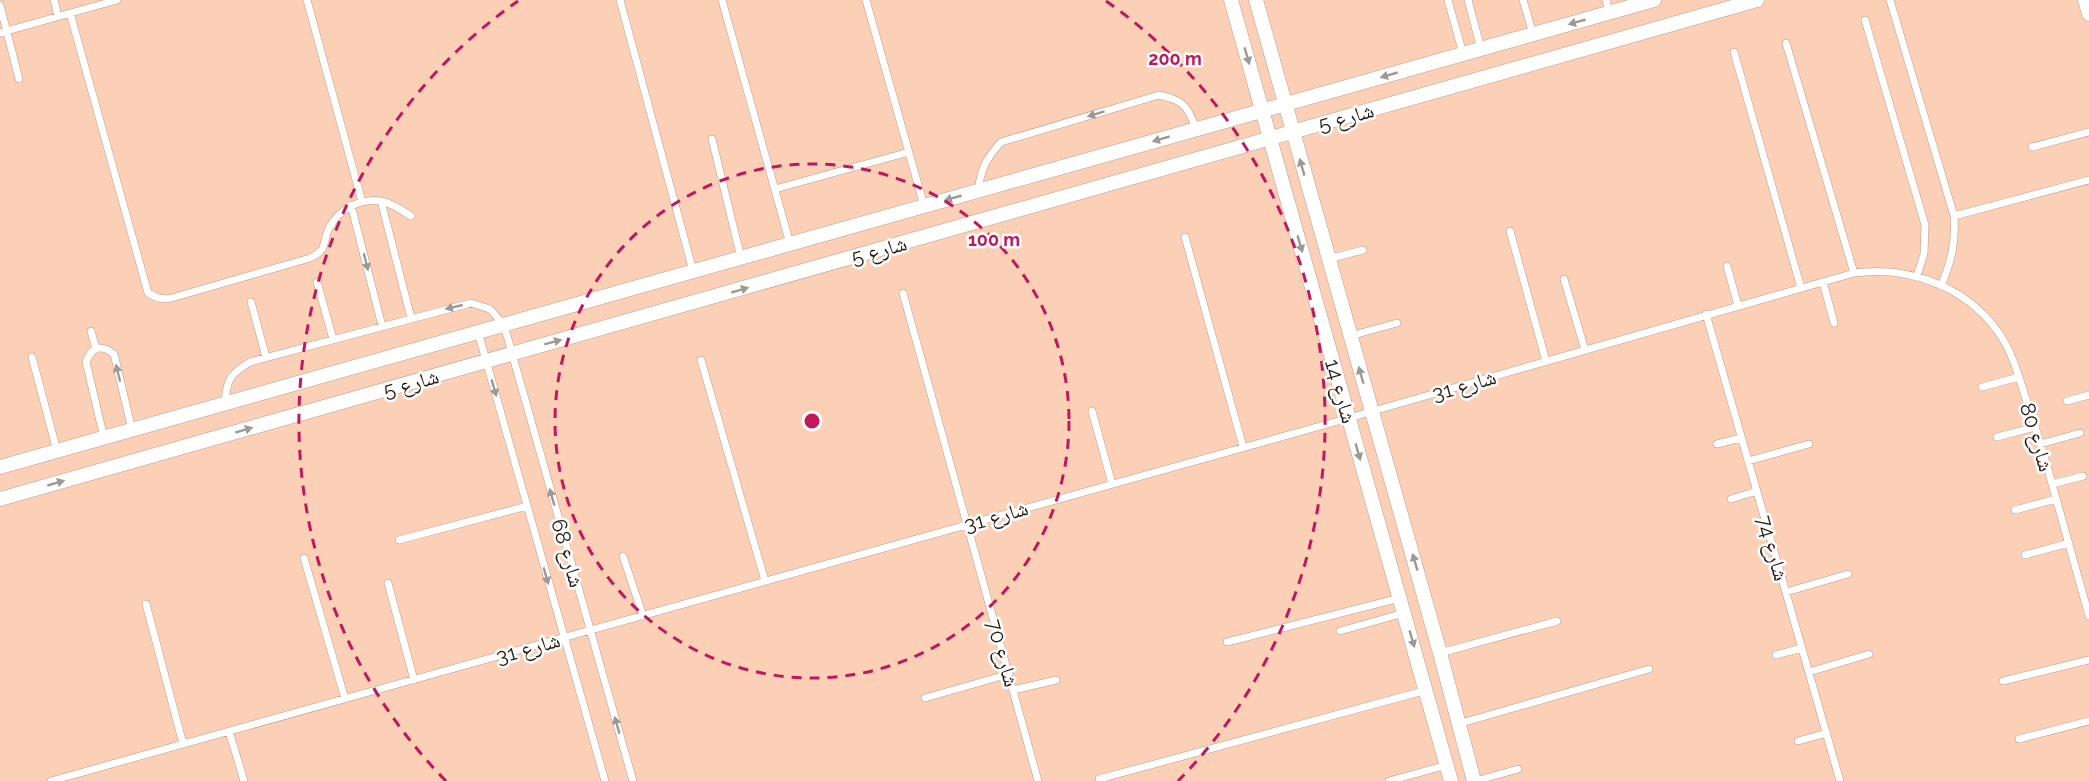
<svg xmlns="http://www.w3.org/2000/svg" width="2089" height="781" viewBox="0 0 2089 781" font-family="Raleway,'Noto Naskh Arabic',sans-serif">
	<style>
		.built { fill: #fbd0b7 }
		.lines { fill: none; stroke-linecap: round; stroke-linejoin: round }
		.service-casing { stroke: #bd9b87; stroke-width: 8 }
		.minor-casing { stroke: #bd9b87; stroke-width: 15 }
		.service { stroke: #fff; stroke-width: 7 }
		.minor { stroke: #fff; stroke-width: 14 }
		.oneway { fill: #9f9996 }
		.ring { fill: none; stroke: #c2185b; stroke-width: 3; stroke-dasharray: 10 8 }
		.labels { text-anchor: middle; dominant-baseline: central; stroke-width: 5; stroke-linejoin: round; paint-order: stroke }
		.street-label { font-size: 21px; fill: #2a1d15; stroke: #fff }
		.centre { fill: #c2185b; stroke: #fff; stroke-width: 3 }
		.ring-label { font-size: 18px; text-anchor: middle; font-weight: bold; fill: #c2185b; stroke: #fff; stroke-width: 5; stroke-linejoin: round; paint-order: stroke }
	</style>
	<rect width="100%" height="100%" fill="#fcdfce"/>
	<path class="built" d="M0,0H2089V781H0Z"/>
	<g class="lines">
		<defs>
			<path id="service" d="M54,0L58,16
				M307,0L362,202
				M620,0L693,271
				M722,0L790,244
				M866,0L924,206
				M1448,0L1463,54
				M1468,0L1481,49
				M1523,0L1533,34
				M1606,0L1609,13
				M1890,0L1954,216C1956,243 1951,262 1941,286
				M0,5L19,79
				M70,13L148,293L158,298L168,299L310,258C328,250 322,243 329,228C339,209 360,198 381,201C391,203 402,210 411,216
				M1865,20L1925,225L1924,254L1917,276
				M0,33L117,0
				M1786,43L1854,273
				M1734,52L1801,288
				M712,139L741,258
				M2032,147L2089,132
				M775,189L909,152
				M978,191C981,168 986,159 1001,142L1159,95C1183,100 1188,106 1196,129
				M381,201L411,318
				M351,205L382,326
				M1954,216L2089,180
				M1510,231L1546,361
				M1185,237L1243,447
				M1328,259L1363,250
				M1727,266L1738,306
				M1564,279L1585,350
				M317,282L333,339
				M1823,282L1834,323
				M903,293L1038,781
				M251,302L266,357
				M1706,314L1840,781
				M91,331L96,349
				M478,332L605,781
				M1350,336L1397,323
				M32,357L57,451
				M701,360L765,581
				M1982,387L2019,377
				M2067,401L2089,395
				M225,404C226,380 230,374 250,362L471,303L490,309L504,325L633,781
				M1092,411L1112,484
				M1997,437L2035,427
				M104,438L86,362C92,346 101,344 114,354L132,430
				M1717,444L1741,438
				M2040,444L2080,433
				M1748,461L1809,444
				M2052,484L2083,476
				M1731,499L1757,491
				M2015,510L2056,499
				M399,540L527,506
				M2025,555L2069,543
				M623,556L643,616
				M304,558L345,699
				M388,583L414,680
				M1786,592L1848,574
				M146,604L183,744
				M1340,631L1404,613
				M1227,642L1400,598
				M1440,653L1557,621
				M1776,655L1802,648
				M1809,672L1869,654
				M2003,681L2089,660
				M1013,690L1056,680
				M925,698L1009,674
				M1458,724L1649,669
				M229,731L244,781
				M2019,739L2089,721
				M1798,741L1827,733
				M1099,779L1427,690
				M51,781L1349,418L1854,273C1912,265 1973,289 2004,341C2014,358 2019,377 2025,396C2033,419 2040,443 2047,466C2061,516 2075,566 2089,616
				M1389,781L1447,765
				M1475,781L1518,769"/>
			<path id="minor" d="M1231,0L1451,781
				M1256,0L1440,653L1474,781
				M2085,0L2089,14
				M0,467L1654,0
				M0,499L1757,0"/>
		</defs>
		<use href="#service" class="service-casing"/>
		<use href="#minor" class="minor-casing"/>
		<use href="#service" class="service"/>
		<use href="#minor" class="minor"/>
	</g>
	<defs><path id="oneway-solid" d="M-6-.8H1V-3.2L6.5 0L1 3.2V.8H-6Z" transform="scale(1.5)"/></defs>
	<g class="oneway">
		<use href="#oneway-solid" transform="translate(1577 22) rotate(164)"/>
		<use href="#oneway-solid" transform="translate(1247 56) rotate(74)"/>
		<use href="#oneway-solid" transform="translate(1389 75) rotate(164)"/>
		<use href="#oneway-solid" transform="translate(1096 114) rotate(163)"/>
		<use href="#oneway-solid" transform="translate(1161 139) rotate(164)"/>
		<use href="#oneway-solid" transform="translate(1302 167) rotate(-106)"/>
		<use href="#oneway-solid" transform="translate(953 198) rotate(164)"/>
		<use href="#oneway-solid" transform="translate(1300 244) rotate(74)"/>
		<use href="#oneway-solid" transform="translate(366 262) rotate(76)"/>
		<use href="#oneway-solid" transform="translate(740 290) rotate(-16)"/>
		<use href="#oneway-solid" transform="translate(454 307) rotate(167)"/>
		<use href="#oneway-solid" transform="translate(553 342) rotate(-15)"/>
		<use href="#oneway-solid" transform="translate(118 373) rotate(-104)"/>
		<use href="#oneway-solid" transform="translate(1361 375) rotate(-106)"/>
		<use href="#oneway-solid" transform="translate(494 388) rotate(74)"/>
		<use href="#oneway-solid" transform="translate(244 430) rotate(-16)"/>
		<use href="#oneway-solid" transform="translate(1358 452) rotate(74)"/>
		<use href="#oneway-solid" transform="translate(56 483) rotate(-16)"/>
		<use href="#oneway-solid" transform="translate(552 497) rotate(-106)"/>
		<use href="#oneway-solid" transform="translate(1415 562) rotate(-106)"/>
		<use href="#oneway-solid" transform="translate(546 576) rotate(74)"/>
		<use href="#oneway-solid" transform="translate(1412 639) rotate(74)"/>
		<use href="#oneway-solid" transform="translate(617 725) rotate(-106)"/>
	</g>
	<g class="ring">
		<circle cx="812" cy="421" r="257"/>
		<path d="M446 781A513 513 0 0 1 518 1M1106 1A513 513 0 0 1 1178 781"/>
	</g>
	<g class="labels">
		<g class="street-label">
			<text transform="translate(1346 117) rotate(-16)">شارع 5</text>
			<text transform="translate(879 250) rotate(-16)">شارع 5</text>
			<text transform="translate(411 383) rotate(-16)">شارع 5</text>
			<text transform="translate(1464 385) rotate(-16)">شارع 31</text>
			<text transform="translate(1341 391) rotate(74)">شارع 14</text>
			<text transform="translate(2037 437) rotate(73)">شارع 80</text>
			<text transform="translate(996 516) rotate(-16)">شارع 31</text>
			<text transform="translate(1773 548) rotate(74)">شارع 74</text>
			<text transform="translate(568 553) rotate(74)">شارع 68</text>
			<text transform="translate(528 648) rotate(-16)">شارع 31</text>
			<text transform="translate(1003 653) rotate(74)">شارع 70</text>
		</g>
	</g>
	<circle cx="812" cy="421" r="9" class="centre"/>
	<g class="ring-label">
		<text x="1175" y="65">200 m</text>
		<text x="994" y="246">100 m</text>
	</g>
</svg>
